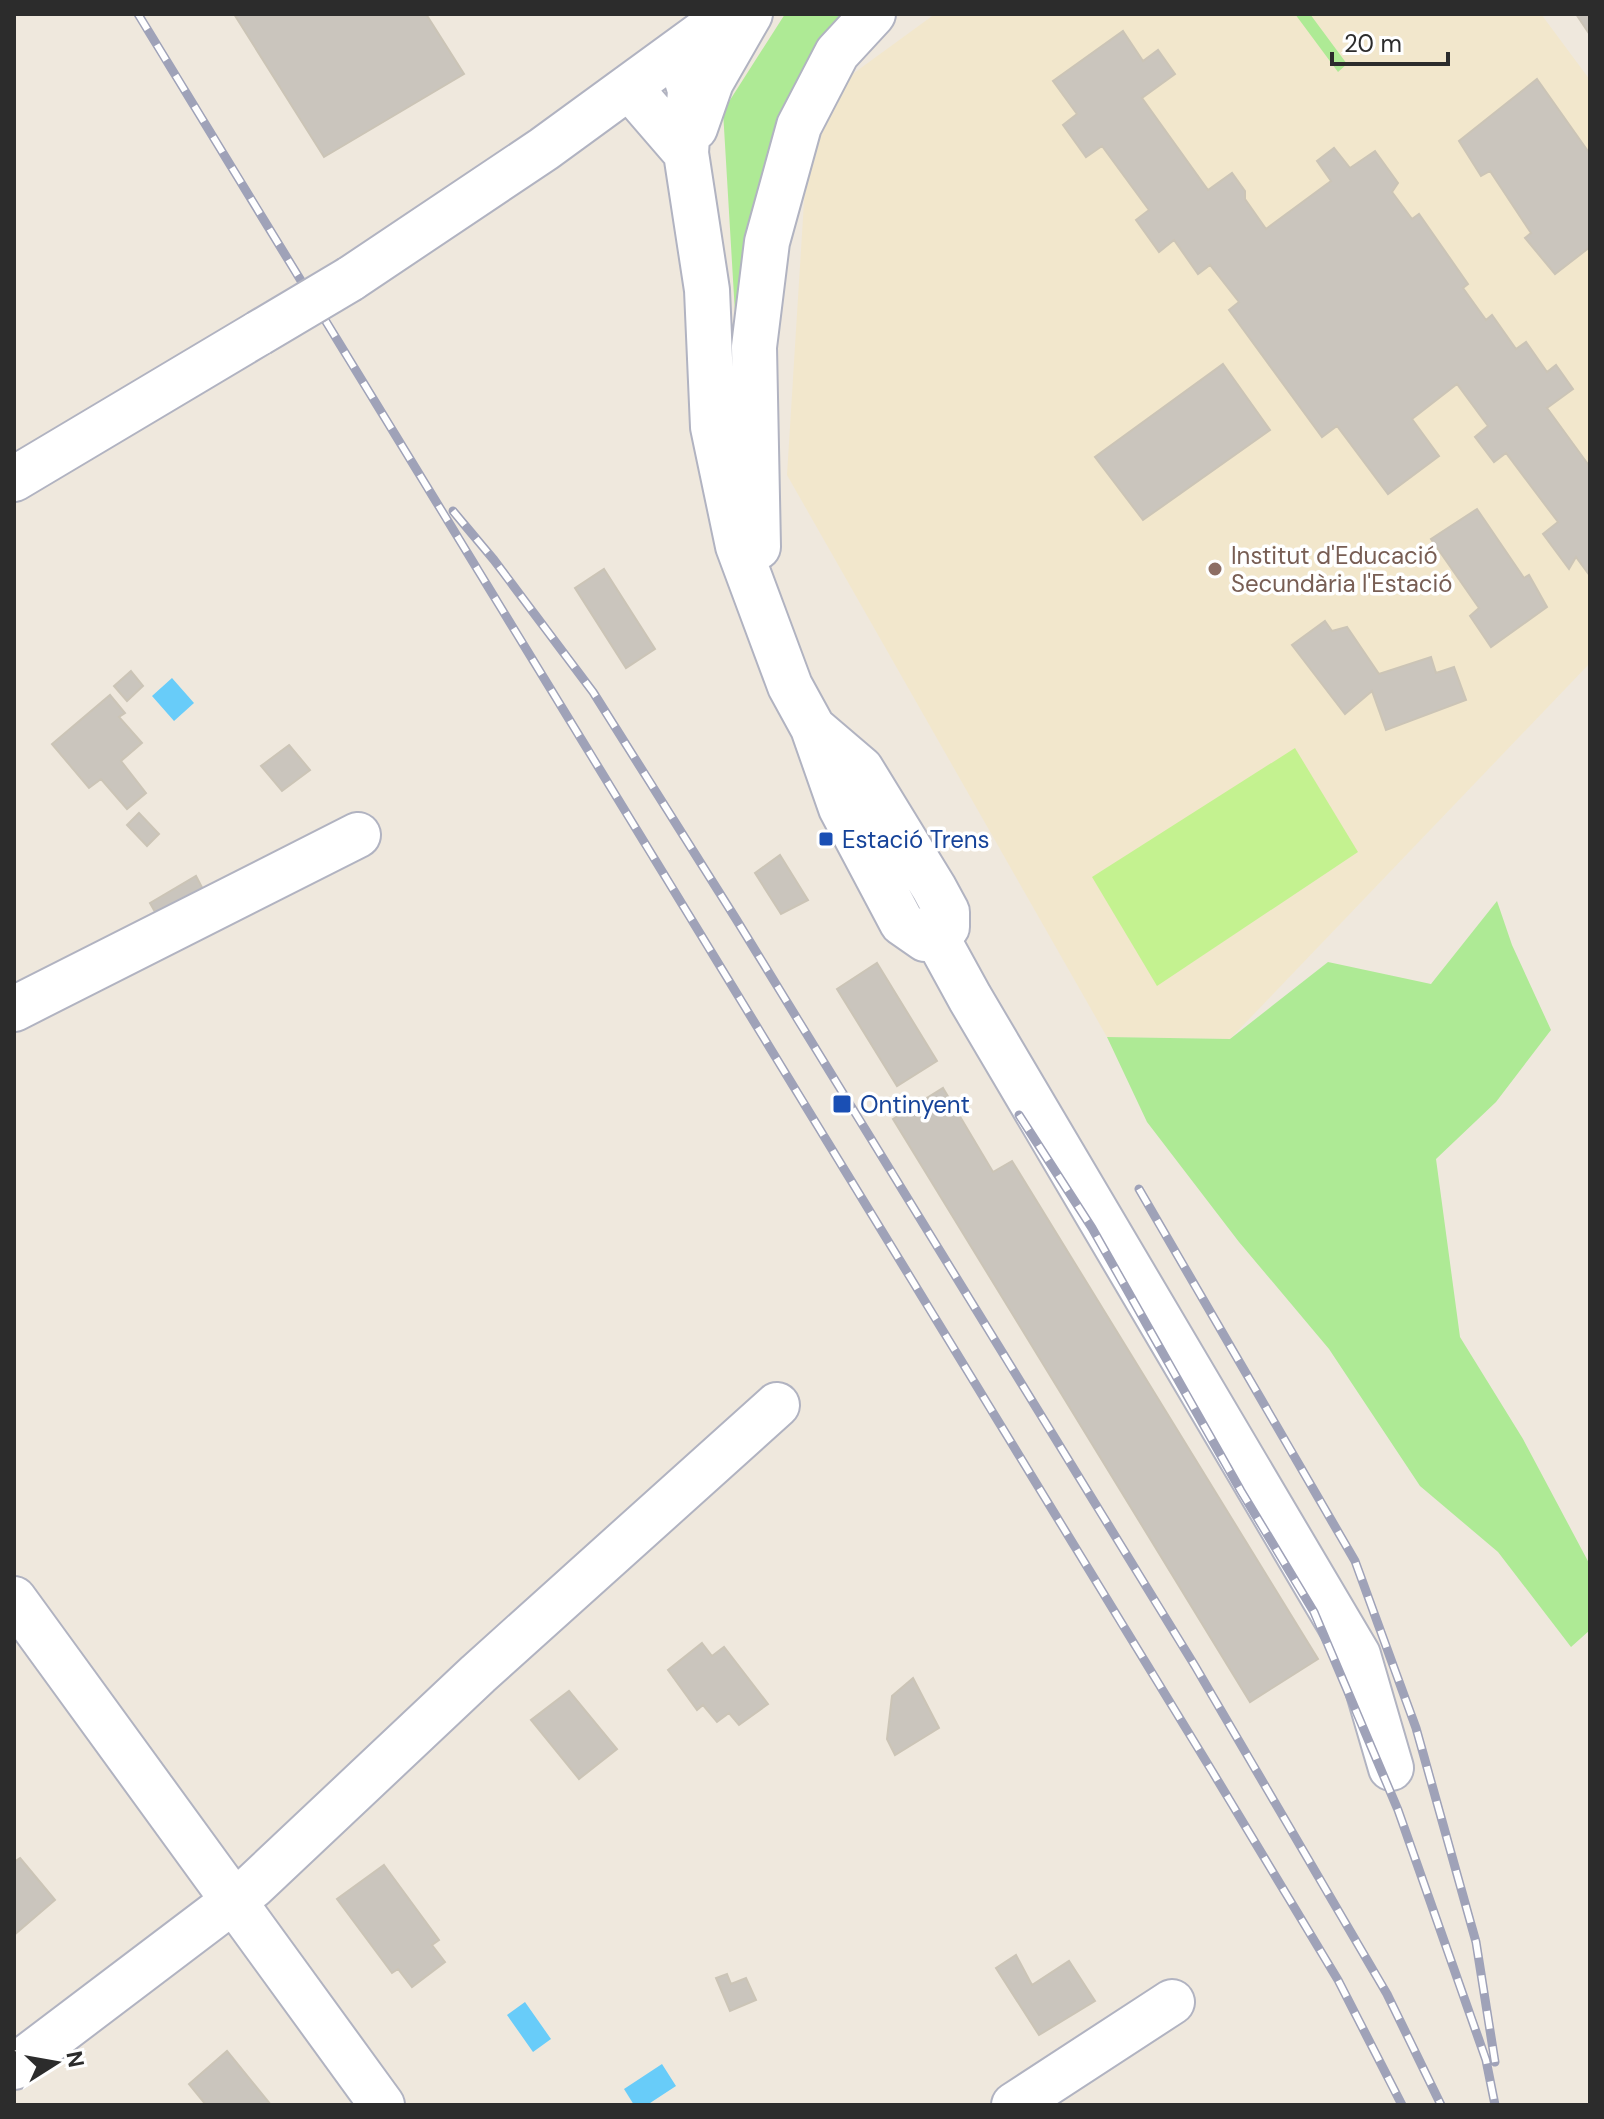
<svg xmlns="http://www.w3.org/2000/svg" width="1604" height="2119" viewBox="0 0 1604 2119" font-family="'DM Sans',sans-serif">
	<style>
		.education { fill: #f2e7cc }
		.green { fill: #aeea95 }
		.pitch { fill: #c4f290 }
		.water { fill: #68ccf9 }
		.building { fill: #cac5bd; stroke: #cbc4b6; stroke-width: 2 }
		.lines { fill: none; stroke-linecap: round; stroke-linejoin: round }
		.minor-casing { stroke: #b1b3c1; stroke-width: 48 }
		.minor { stroke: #fff; stroke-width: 44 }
		.rail-casing { stroke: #9fa2b8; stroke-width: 9 }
		.rail { stroke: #fff; stroke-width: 6; stroke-dasharray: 18; stroke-linecap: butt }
		.minor-bridge-casing { stroke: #b1b3c1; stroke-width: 48; stroke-linecap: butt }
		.minor-bridge { stroke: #fff; stroke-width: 44 }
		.education-dot { fill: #8d6e63; stroke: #fff; stroke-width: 3 }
		.transit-dot { fill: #1a4fb4; stroke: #fff; stroke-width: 3 }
		.labels { text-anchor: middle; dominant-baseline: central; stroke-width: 7; stroke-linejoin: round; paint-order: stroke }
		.education-label { font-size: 24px; fill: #785e54; stroke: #fff; text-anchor: start }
		.transit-label { font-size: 24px; fill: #164399; stroke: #fff; text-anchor: start }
	</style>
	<rect width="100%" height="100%" fill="#efe8dd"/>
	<path class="education" d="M935,14H1541L1590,80V663L1230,1039L1107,1037L787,475L810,105Z"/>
	<path class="green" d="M785,14H852L741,414L723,111Z
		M1295,14H1310L1347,64L1338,72Z
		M1497,901L1512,945L1551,1030L1496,1102L1436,1159L1460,1337L1523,1439L1590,1565V1630L1571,1647L1498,1552L1420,1486L1329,1349L1239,1242L1147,1122L1107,1037L1230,1039L1328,962L1431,984Z"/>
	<path class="pitch" d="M1295,748L1358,852L1157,986L1092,877Z"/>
	<path class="water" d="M172,678L194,703L174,721L152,696Z
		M525,2002L551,2039L533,2052L507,2015Z
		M662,2064L676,2086L647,2105H634L624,2089Z"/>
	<path class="building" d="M234,14H426L464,74L324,157Z
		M1576,14H1590V35Z
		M1123,31L1143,61L1158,50L1175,74L1142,98L1208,190L1232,173L1245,191V199L1266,229L1331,181L1317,161L1334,148L1350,168L1375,151L1398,183L1392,192L1412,219L1419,214L1468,284L1463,288L1486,320L1492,315L1516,349L1526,342L1547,372L1556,365L1573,389L1547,408L1590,467V576L1576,557L1569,569L1543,534L1558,522L1506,453L1494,462L1475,437L1488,426L1457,384L1412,419L1439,456L1388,494L1337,426L1322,437L1229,310L1239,302L1210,265L1198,274L1174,240L1159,252L1136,220L1149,210L1102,146L1086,157L1063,125L1077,114L1053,81Z
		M1537,79L1590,154V247L1555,274L1525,238L1531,233L1490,171L1481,176L1459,141Z
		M1223,364L1270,430L1143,520L1095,457Z
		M1477,509L1524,578L1529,575L1547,607L1491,647L1470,616L1479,608L1431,539Z
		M604,569L655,649L626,668L575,588Z
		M1325,621L1332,631L1347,627L1379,674L1431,657L1436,673L1454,667L1466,700L1386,730L1372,691L1345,714L1292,645Z
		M131,671L143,686L127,701L114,686Z
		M110,695L125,713L119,717L142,743L121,761L146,793L127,809L101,779L89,788L52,744Z
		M289,745L310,770L282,791L261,766Z
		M139,813L159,834L147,846L127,825Z
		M780,855L808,900L781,914L755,873Z
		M196,876L206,895L159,919L150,903Z
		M877,963L937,1061L897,1086L837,989Z
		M943,1088L993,1172L1012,1161L1318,1659L1250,1702L893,1119Z
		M702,1643L712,1656L724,1647L768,1704L739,1725L729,1713L717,1722L703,1705L697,1710L668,1670Z
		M913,1678L939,1728L895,1755L887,1739L892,1696Z
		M569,1691L617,1749L579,1779L531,1720Z
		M20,1858L55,1900L14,1935V1862Z
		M384,1865L439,1940L432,1945L445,1962L412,1987L398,1969L392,1973L337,1899Z
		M1016,1955L1032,1985L1069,1961L1095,2001L1039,2035L996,1968Z
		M727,1974L731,1984L746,1978L756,2000L730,2011L716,1978Z
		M227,2051L271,2105H206L189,2084Z"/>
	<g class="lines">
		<defs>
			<path id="minor" d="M670,57L680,59L690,90L686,153L707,290L713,427L738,546L790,686L813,728L841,808L902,923L925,939L936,936L947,927V912L934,888L861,769L813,728
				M629,87L686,153
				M695,128L711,82L750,14
				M350,279L544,149L729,14
				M14,479L259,333
				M758,547L754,347L767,242L799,126L837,53L873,14
				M936,936L970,998L1358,1655L1391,1768
				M14,1009L358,835
				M14,1599L382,2105
				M14,2067L253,1886L478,1674L777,1405
				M1014,2105L1172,2002"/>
		</defs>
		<use href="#minor" class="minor-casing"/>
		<use href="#minor" class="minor"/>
		<defs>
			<path id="rail" d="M138,14L1212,1771L1338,1980L1402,2105
				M453,511L494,560L593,692L736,919L1195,1666L1387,1994L1441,2105
				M1019,1115L1092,1228L1241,1491L1314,1612L1398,1810L1486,2060L1495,2105
				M1139,1189L1355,1561L1416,1728L1476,1942L1495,2062"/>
		</defs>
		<use href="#rail" class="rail-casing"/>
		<use href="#rail" class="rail"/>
		<defs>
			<path id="minor-bridge" d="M259,333L350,279"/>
		</defs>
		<use href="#minor-bridge" class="minor-bridge-casing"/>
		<use href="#minor-bridge" class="minor-bridge"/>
	</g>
	<circle class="education-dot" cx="1215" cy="569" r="8"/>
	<g class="transit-dot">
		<rect x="818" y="831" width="16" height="16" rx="4"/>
		<rect x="832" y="1094" width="20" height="20" rx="4"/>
	</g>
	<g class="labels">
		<g class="education-label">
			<text x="1231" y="555">Institut d'Educació<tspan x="1231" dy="28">Secundària l'Estació</tspan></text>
		</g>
		<g class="transit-label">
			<text x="842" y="839">Estació Trens</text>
			<text x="860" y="1104">Ontinyent</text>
		</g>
	</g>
	<rect width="1604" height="2119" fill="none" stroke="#2c2c2c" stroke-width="32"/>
	<g transform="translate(56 2063) rotate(79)" stroke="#ffffff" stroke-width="6" paint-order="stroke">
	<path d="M0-6L14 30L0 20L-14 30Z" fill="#2c2c2c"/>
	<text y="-12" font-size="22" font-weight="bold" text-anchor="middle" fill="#2c2c2c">N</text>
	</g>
	<path d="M1332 52v12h116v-12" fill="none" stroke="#2c2c2c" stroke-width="4"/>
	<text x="1344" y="52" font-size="24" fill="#2c2c2c" stroke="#ffffff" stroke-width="6" paint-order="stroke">20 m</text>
</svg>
